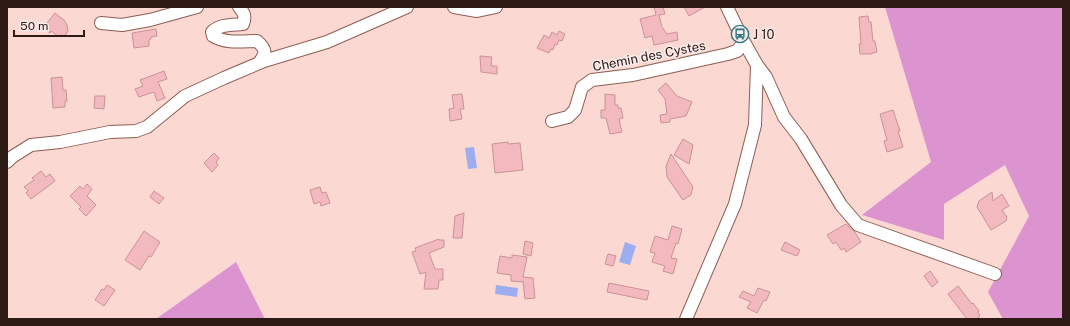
<svg xmlns="http://www.w3.org/2000/svg" width="1070" height="326" viewBox="0 0 1070 326" font-family="'Public Sans',sans-serif">
	<style>
		.green { fill: #db94d0 }
		.water { fill: #9caef1 }
		.building { fill: #f2babf; stroke: #c89297 }
		.lines { fill: none; stroke-linecap: round; stroke-linejoin: round }
		.minor-casing { stroke: #8d5d53; stroke-width: 14 }
		.minor { stroke: #fff; stroke-width: 12 }
		.labels { text-anchor: middle; dominant-baseline: central; stroke-width: 3; stroke-linejoin: round; paint-order: stroke }
		.poi-label { font-size: 13px; fill: #2d1a15; stroke: #f8ecea; text-anchor: start }
		.street-label { font-size: 13px; fill: #2d1a15; stroke: #f8ecea }
	</style>
	<rect width="100%" height="100%" fill="#fbd9d2"/>
	<path class="green" d="M885,7H1063V319H1003L988,292L1029,216L1005,165L944,204V240L862,215L931,162Z
		M236,262L265,319H156Z"/>
	<path class="water" d="M474,147L477,168L468,169L465,148Z
		M625,242L636,246L630,265L619,262Z
		M496,285L518,288L517,297L495,294Z"/>
	<path class="building" d="M654,7H663L665,14L659,15L662,27L667,34L677,32L678,40L654,45L652,36L645,38L640,19L656,15Z
		M684,7H705L689,16Z
		M55,13L64,20L67,25L68,31L64,37L62,35L58,36L51,31L50,33L43,28Z
		M868,16L869,22H871L873,41H875L877,52L872,53V54H860L859,44H861L859,17Z
		M156,29L157,36L151,37V39L149,40V46L134,48L132,33Z
		M559,31L565,34L562,41L559,40L557,45L555,44L553,50L551,49L549,53L537,48L544,35L549,38L552,32L557,35Z
		M480,56L492,57L491,66H497V74L481,72Z
		M164,71L167,79L158,82L165,98L157,101L154,92L139,97L135,89L143,86L140,80Z
		M62,77L63,90H66L67,101H65V107L53,108L51,78Z
		M666,83L677,96L692,102L686,116L670,119V122L661,123L660,115L667,114L665,99L658,90Z
		M462,94L464,109H460L462,119L450,121L449,109L454,108L452,95Z
		M605,94L615,95V105H618V108H621L623,118L619,119L622,132L610,134L606,118H601V110H605Z
		M95,96H105L104,109L94,108Z
		M893,110L900,131H898L903,147L887,152L884,141L887,140L880,114Z
		M683,139L693,145L689,164L674,155Z
		M508,142V144L520,143L523,170L495,173L492,144Z
		M214,153L219,158L216,162L218,165L212,172L204,163Z
		M671,154L693,187L691,195L683,200L667,177L666,166Z
		M41,171L46,177L50,174L55,181L31,199L26,193L28,191L24,187L34,180L32,178Z
		M87,184L92,189L87,196L96,205L86,216L79,209L81,207L70,196L80,186L83,189Z
		M320,187L322,193L326,192L330,203L321,206L320,202L314,204L310,190Z
		M154,191L164,198L159,204L150,197Z
		M992,192L993,201L1002,194L1009,206L1002,210L1007,217L1006,221L991,230L977,207L979,201Z
		M464,213L462,238H453L455,216Z
		M846,224L854,231L861,242L846,252L844,248L841,250L836,242L833,244L827,235Z
		M672,226L682,229L678,244L676,243L671,258L677,259L673,274L663,271L665,266L652,262L655,253L650,252L655,236L668,240Z
		M144,231L160,242L151,257L149,256L140,270L125,260Z
		M439,239V240H444V247L429,253L435,269H443V280H439L438,289H424L426,272L420,274L412,252L416,251L415,248Z
		M525,241L533,243L531,256L523,254Z
		M785,242L800,250L797,256L781,250Z
		M608,254L616,256L613,266L605,264Z
		M512,255L527,257L523,277L533,278L535,298L525,299L523,281V282L511,281V275L497,273L500,256L512,258Z
		M930,271L938,282L932,287L924,276Z
		M609,283L649,291L647,300L607,292Z
		M107,285L115,290L104,306L95,300L102,289L104,290Z
		M958,286L972,304L973,303L979,311L978,312L980,316L976,319H967L948,294Z
		M758,288L770,292L766,301L764,300L757,313L747,308L751,302L739,297L743,291L754,296Z"/>
	<g class="lines">
		<defs>
			<path id="minor" d="M239,7C244,13 246,16 243,24C232,25 220,24 212,32L213,36C226,44 243,41 257,41C267,50 266,53 259,63
				M454,7L477,11L496,7
				M727,7L744,42L757,65L766,77L784,117L801,139L841,205L858,225L995,274
				M101,23L122,25L150,20L197,7
				M552,121L568,117L575,110L582,87L592,80L633,75L728,54L737,51L744,42
				M7,162L12,157L31,145L60,142L110,132L136,131L147,127L185,96L224,78L264,61L327,42L407,7
				M686,319L735,204L755,125L757,65"/>
		</defs>
		<use href="#minor" class="minor-casing"/>
		<use href="#minor" class="minor"/>
	</g>
	<defs>
		<symbol id="bus-ring" viewBox="-11 -11 22 22"><circle r="9.5" fill="#f8ecea" stroke="#2e7481" stroke-width="1.5"/><path d="M-5-6H5V4H4V6H2V4H-2V6H-4V4H-5ZM-3.5-4V0h7V-4ZM-3.5 1.2v1.5H-2V1.2ZM2 1.2v1.5H3.5V1.2Z" fill="#2e7481"/></symbol>
	</defs>
	<g fill-rule="evenodd">
		<use href="#bus-ring" x="730" y="24" width="20" height="20"/>
	</g>
	<g class="labels">
		<g class="poi-label">
			<text x="753" y="34">J 10</text>
		</g>
		<g class="street-label">
			<text transform="translate(649 56) rotate(-11)">Chemin des Cystes</text>
		</g>
	</g>
	<rect width="1070" height="326" fill="none" stroke="#2d1a15" stroke-width="16"/>
	<path d="M14 30v6h70v-6" fill="none" stroke="#2d1a15" stroke-width="2"/>
	<text x="20" y="30" font-size="12" fill="#2d1a15" stroke="#f8ecea" stroke-width="3" paint-order="stroke">50 m</text>
</svg>
